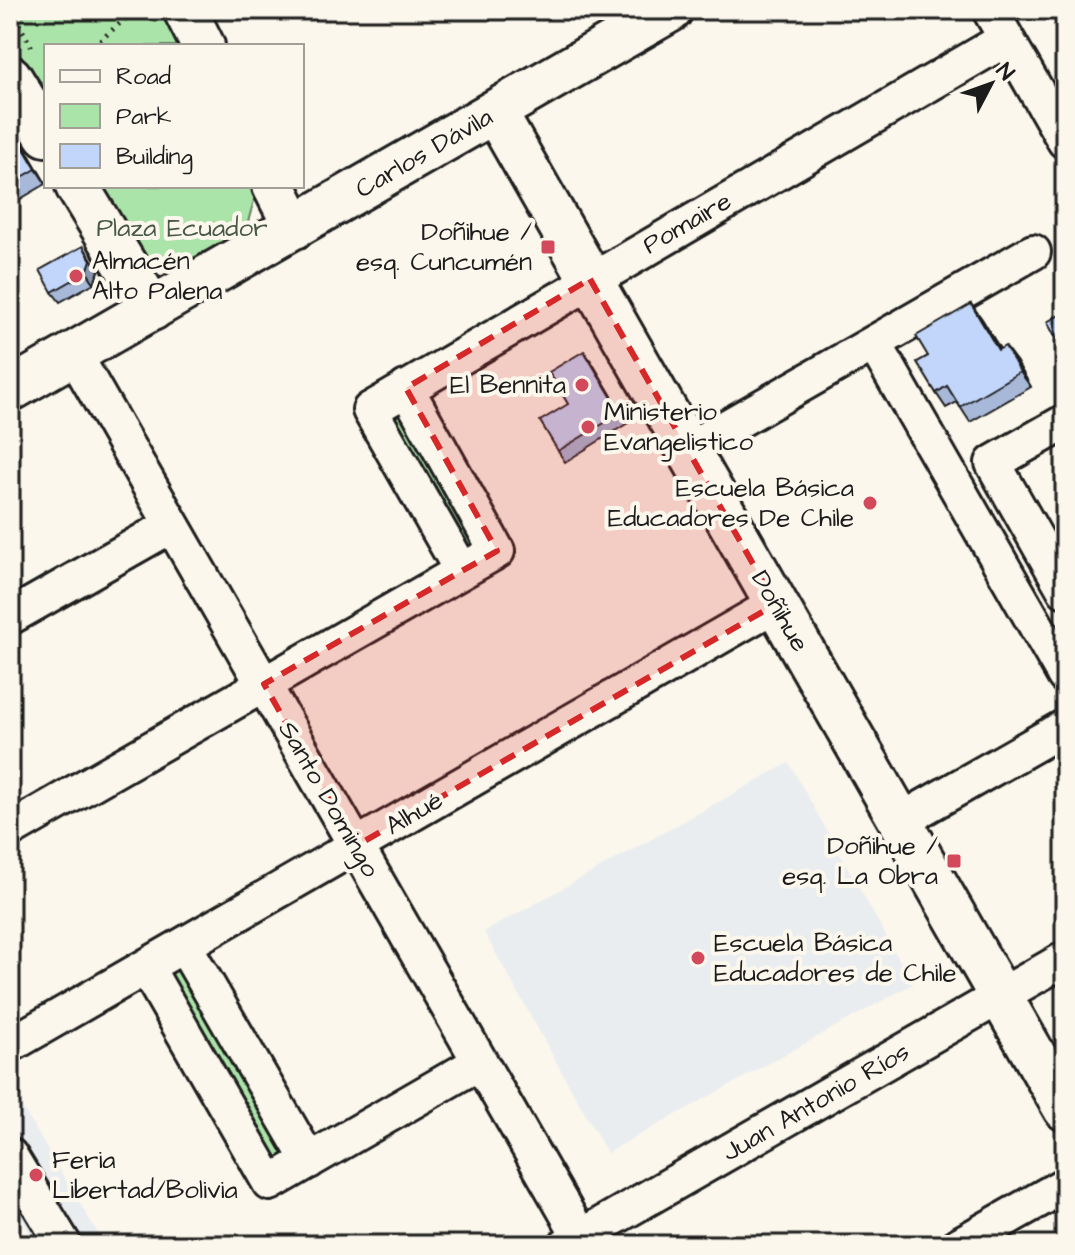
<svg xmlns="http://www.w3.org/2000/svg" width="1075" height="1255" viewBox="0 0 1075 1255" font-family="'Architects Daughter',sans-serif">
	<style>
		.built { fill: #eaedf0 }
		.green { fill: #abe4a8; stroke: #648062; stroke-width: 2 }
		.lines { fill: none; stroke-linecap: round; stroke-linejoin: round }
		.minor-casing { stroke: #1c1c1c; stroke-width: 40 }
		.tertiary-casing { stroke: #1c1c1c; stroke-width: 48 }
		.path { stroke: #1c1c1c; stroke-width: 5; stroke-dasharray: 2 6; stroke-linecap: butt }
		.minor { stroke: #fbf7ec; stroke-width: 34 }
		.tertiary { stroke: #fbf7ec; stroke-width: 42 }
		.wall { fill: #a7b8d8; stroke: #1c1c1c; stroke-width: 2 }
		.shaded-wall { fill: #8896b0; stroke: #1c1c1c; stroke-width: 2 }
		.building { fill: #c2d6fb; stroke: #1c1c1c; stroke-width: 2 }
		.marked { fill: #d62828; fill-opacity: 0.2; stroke: #d62828; stroke-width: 6; stroke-dasharray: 16 10; stroke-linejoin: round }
		.poi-dot { fill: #d1495b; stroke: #fbf7ec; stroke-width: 3 }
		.labels { text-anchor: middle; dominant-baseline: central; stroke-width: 8; stroke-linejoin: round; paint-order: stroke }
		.street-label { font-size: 26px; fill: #1c1c1c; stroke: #fbf7ec }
		.park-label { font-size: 26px; fill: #475846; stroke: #fbf7ec }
		.poi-label { font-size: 26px; fill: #1c1c1c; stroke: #fbf7ec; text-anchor: end }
	</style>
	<rect width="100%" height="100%" fill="#fbf7ec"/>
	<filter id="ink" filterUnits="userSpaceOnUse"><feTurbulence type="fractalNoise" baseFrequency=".0125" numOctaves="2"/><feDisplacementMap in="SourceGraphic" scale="16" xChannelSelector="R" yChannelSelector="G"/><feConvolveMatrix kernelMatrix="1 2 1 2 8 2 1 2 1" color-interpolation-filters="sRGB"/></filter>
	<g filter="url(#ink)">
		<path class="built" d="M789,763L913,984L607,1153L484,932Z
			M10,1087L105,1245H37L10,1199Z"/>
		<path class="green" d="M10,10H164L182,46H46V108L10,47Z
			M92,186H253L256,193L243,240L183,275L133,255Z
			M402,399L488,546L463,560L378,412Z
			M185,963L295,1152L273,1166L159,978Z"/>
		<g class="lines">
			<defs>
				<path id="minor" d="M990,10L1065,141
					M874,343L1065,676
					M74,354L585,1245
					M1065,422L993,463L1065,590
					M687,450L1033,252
					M462,571L370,410L1006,39
					M10,617L172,525
					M900,821L1065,727
					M10,830L497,551L406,388
					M184,945L309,1161
					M146,967L270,1183L480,1062
					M10,1045L776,604
					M10,1156L64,1245
					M566,1245L1065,959
					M959,1245L1065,1185"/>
				<path id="tertiary" d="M185,10L203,46
					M10,77L46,135
					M495,112L1065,1109
					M77,186L152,309
					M274,186L295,227
					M10,390L671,10"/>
			</defs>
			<use href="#minor" class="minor-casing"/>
			<use href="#tertiary" class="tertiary-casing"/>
			<path class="path" d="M11,10L34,51
				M10,37L22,29
				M94,46L135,10"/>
			<use href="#minor" class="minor"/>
			<use href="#tertiary" class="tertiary"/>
		</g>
		<path class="wall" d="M10,124L20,139L46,184L10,205Z
			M83,246L99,271L94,283L60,302L52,292Z
			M971,304L982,319L1000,349L1016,361L1031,387L970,422L957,402L946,408L936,393L928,356Z
			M591,361L628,423L565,462L558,451L568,404Z"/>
		<path class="shaded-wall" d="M10,124L20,139L46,184L36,169Z
			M83,246L99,271L94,283L87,272Z
			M971,304L982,319L1009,365L998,350Z
			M1005,346L1016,361L1031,387L1020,372Z
			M584,351L591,361L628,423L621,413Z"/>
		<path class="building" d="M10,125L36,169L10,184Z
			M83,246L91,260L87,272L52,292L40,270Z
			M971,304L998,350L1005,346L1020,372L960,407L947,386L936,393L917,362L928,356L916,336Z
			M1065,312V355L1047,322Z
			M584,351L621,413L558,451L540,421L568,404L549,372Z"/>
	</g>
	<path class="marked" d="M590,279L776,604L356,846L264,684L497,551L406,388Z"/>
	<g class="poi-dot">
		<rect x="540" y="239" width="16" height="16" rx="4"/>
		<circle cx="76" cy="276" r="8"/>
		<circle cx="582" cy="385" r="8"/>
		<circle cx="588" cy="427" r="8"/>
		<circle cx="870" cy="503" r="8"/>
		<rect x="946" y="853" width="16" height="16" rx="4"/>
		<circle cx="698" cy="958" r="8"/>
		<circle cx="36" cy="1175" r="8"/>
	</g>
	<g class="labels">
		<g class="street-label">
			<text transform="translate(424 153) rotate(-30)">Carlos Dávila</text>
			<text transform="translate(687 223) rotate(-30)">Pomaire</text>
			<text transform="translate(780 611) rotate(60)">Doñihue</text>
			<text transform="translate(329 799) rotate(60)">Santo Domingo</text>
			<text transform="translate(414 813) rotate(-30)">Alhué</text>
			<text transform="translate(816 1102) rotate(-30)">Juan Antonio Ríos</text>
		</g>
		<g class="park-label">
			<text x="182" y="228">Plaza Ecuador</text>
		</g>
		<g class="poi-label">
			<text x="532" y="232">Doñihue /<tspan x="532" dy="30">esq. Cuncumén</tspan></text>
			<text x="92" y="261" text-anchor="start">Almacén<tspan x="92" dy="30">Alto Palena</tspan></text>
			<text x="566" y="385">El Bennita</text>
			<text x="604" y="412" text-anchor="start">Ministerio<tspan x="604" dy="30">Evangelistico</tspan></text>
			<text x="854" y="488">Escuela Básica<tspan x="854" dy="30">Educadores De Chile</tspan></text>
			<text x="938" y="846">Doñihue /<tspan x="938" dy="30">esq. La Obra</tspan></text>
			<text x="714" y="943" text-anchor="start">Escuela Básica<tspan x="714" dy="30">Educadores de Chile</tspan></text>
			<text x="52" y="1160" text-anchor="start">Feria<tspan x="52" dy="30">Libertad/Bolivia</tspan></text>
		</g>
	</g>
	<rect width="1075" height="1255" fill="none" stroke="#fbf7ec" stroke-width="40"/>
	<rect x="20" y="20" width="1035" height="1215" fill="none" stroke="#1c1c1c" stroke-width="3" filter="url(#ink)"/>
	<rect x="44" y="44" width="260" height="144" fill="#fbf7ec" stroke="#a29f99" stroke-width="2"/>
	<rect x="60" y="70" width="40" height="12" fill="#fbf7ec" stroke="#a29f99" stroke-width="2"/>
	<text x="116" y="84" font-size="24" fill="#1c1c1c">Road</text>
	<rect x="60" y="104" width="40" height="24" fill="#abe4a8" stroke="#a29f99" stroke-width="2"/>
	<text x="116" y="124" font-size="24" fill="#1c1c1c">Park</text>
	<rect x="60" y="144" width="40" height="24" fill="#c2d6fb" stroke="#a29f99" stroke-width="2"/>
	<text x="116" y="164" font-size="24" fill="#1c1c1c">Building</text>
	<g transform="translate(991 84) rotate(49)" stroke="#fbf7ec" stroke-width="6" paint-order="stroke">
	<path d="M0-6L14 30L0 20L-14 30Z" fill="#1c1c1c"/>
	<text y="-12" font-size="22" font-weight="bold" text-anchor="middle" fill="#1c1c1c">N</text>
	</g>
</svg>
